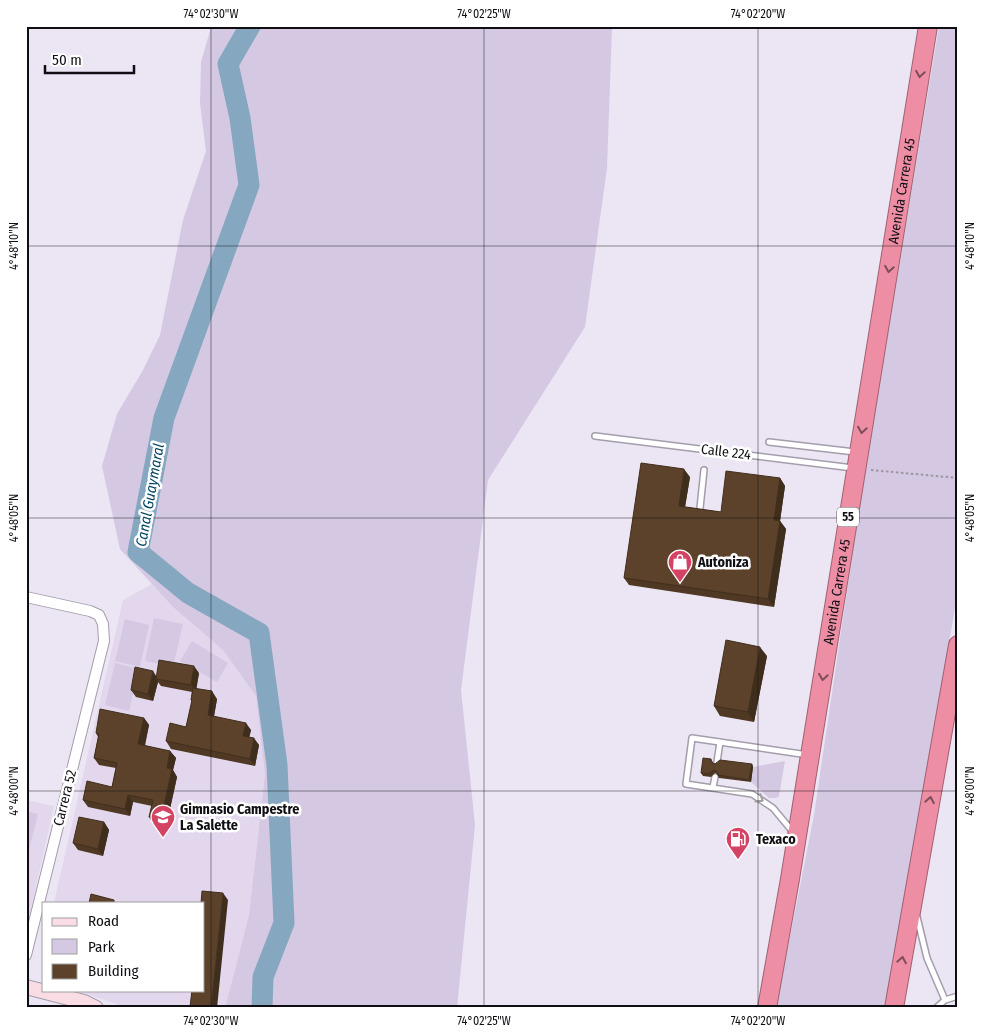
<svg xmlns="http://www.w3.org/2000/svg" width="984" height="1034" viewBox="0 0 984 1034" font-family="'Fira Sans Condensed',sans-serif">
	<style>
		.built { fill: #e2d7ed }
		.green { fill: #d5c8e3 }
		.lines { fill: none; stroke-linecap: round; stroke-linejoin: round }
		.river { stroke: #85a7bf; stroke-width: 21 }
		.lane-casing { stroke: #a49dac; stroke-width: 8 }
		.street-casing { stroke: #a49dac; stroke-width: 12 }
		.secondary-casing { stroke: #a49dac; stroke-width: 16 }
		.highway-casing { stroke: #a06171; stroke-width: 20 }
		.path { stroke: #9b96a1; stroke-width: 2; stroke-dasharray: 2.5 2.5; stroke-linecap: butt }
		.lane { stroke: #fff; stroke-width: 5 }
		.street { stroke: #fff; stroke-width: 10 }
		.secondary { stroke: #fadde4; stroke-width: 14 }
		.highway { stroke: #ed8ea4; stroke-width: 18 }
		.wall { fill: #4f3924 }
		.shaded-wall { fill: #402e1d }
		.building { fill: #5c422a; stroke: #402e1d }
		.oneway { stroke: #7e4e5c }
		.oneway2 { stroke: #9f9fa1 }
		.ticks { fill: none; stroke: #100e13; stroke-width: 1; stroke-opacity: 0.45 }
		.labels { text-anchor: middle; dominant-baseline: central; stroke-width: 5; stroke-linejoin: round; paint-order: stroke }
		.shield { fill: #fff; stroke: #58565a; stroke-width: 1 }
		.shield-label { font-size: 12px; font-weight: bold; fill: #100e13 }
		.street-label { font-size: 14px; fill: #100e13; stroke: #fff }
		.poi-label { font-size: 14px; font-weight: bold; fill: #100e13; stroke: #fff; text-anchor: start }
		.water-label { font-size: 15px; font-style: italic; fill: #024364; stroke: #fff }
		.neatline { fill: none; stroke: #100e13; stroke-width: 2 }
		.ticks-label { font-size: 12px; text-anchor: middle; fill: #100e13 }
	</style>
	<rect width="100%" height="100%" fill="#ece5f4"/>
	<path class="built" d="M152,584L173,607L223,650L256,696L265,774L249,915L225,1008H123L116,1004L75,990H204V903H54L123,600Z
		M26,800L54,806L26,931Z"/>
	<path class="green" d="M209,26H612L607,168L585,327L488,480L461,690L475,825L457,1008H225L249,915L265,774L256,696L223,650L173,607L120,549L102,466L117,414L143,370L160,335L183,220L206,151L200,103L201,62L210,31Z
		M939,26H958V590L916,839L885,1008H776L814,815L860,503Z
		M154,618L183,624L173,667L145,661Z
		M125,619L149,625L140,667L115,661Z
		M192,641L228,663L217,682L180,661Z
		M115,663L139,669L129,711L105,705Z
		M785,761L779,796L776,798H769L751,782L753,767Z
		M26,811L38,814L26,861Z"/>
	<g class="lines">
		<path class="river" d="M250,26L228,64L240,118L249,185L164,418L138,552L188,593L259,633L277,765L284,923L263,977L262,1008"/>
		<defs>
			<path id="lane" d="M595,436L853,468
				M769,442L855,452
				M700,508L704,470
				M717,762L720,742
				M713,787L715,777
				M793,832L773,808L752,794L686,784L692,738L808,755
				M917,917L927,958L945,1000
				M936,1008L945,1000L958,996"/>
			<path id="street" d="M26,597L90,611L99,615L103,624L104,641L26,955"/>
			<path id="secondary" d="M26,987L84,1002L96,1008"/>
			<g id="highway">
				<path id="s1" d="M767,1008L790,879L928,26"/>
				<path d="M894,1008L958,645"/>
			</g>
		</defs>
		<use href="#lane" class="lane-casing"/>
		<use href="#street" class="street-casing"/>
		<use href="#secondary" class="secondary-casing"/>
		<use href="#highway" class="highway-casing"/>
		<path class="path" d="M871,470L958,478"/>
		<use href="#lane" class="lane"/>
		<use href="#street" class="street"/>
		<use href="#secondary" class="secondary"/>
		<use href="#highway" class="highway"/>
	</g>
	<path class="wall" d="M690,477L685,507L721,512L780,478L785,486L780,521L786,529L774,607L629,585L624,578Z
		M767,656L754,722L720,716L714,706Z
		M199,673L196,688L217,699L214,716L251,730L249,737L259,745L255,766L171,749L166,741L186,727L192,702L191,700L192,692L161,686L158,682L153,701L136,697L131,690L156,676Z
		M144,718L149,725L145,746L170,751L176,758L173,770L177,777L166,827L154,825L149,817L152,806L133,802L130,816L88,807L83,800L112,787L116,768L99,765L94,758L98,737L96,733Z
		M713,761V763L715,764H752L753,767L751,782L719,778L717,774L715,773L711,777L703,776L701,773Z
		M104,822L109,830L103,856L78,850L73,843Z"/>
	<path class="shaded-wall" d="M684,469L690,477L684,513L679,506Z
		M780,478L785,486L780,521L786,529L774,607L768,599L774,520Z
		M760,647L767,656L754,722L748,712Z
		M194,666L199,673L196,692L191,685Z
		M153,671L158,679H156L158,682L153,701L148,694Z
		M212,691L217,699L213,722L208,715Z
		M144,718L149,725L143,752L138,744Z
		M246,723L251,730L248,743L243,736Z
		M254,738L259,745L255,766L250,759Z
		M170,751L176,758L173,770L177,777L166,827L161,820L167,768Z
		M752,764L753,767L751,782L749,780Z
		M128,795L133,802L130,816L125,809Z
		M104,822L109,830L103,856L98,849Z
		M223,893L228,900L217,1008H211Z"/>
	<path class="building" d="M641,463L684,469L679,506L721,512L726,471L780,478L774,520L780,521L768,599L624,578Z
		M726,640L760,647L748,712L714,706Z
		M159,660L194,666L191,685L156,679Z
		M135,667L153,671L148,694L131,690Z
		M193,688L212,691L208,715L246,723L243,736L254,738L250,759L166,741L170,723L186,727L192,700H191Z
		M100,709L144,718L138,744L170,751L167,768L172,769L161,820L149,817L153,800L128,795L125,809L83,800L87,781L112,787L117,763L94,758L99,734L96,733Z
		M703,758L711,759L712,763L715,764L720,760L752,764L749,780L718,775L717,772L714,770L709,774L701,773Z
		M79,817L104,822L98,849L73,843Z
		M202,891L223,893L211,1008L190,1007L192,990H204V903H201Z
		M91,894L114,900V903H89Z"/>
	<defs><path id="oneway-chevron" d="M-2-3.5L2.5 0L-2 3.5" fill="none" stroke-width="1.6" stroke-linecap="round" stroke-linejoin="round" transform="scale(1.25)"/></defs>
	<g class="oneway">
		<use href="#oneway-chevron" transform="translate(920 74) rotate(99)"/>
		<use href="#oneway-chevron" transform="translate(889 269) rotate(99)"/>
		<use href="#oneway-chevron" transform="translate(862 430) rotate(99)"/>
		<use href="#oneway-chevron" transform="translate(823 677) rotate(99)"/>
		<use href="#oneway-chevron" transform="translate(930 800) rotate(-80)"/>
		<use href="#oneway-chevron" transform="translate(902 960) rotate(-80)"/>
	</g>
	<use class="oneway2" href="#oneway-chevron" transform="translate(760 799) rotate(32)"/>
	<path class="ticks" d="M211,26V1008M484,26V1008M758,26V1008M26,246H958M26,518H958M26,791H958"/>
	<defs>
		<symbol id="shop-pin" viewBox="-11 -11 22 30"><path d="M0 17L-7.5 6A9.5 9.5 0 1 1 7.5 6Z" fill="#d34464" stroke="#fff"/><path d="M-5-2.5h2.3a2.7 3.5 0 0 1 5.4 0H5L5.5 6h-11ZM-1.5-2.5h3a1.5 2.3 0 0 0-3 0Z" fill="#fff"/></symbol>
		<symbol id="school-pin" viewBox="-11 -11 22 30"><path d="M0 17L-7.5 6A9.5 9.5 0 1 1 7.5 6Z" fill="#d34464" stroke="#fff"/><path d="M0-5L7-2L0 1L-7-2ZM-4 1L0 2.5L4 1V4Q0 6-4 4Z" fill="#fff"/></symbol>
		<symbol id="fuel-pin" viewBox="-11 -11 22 30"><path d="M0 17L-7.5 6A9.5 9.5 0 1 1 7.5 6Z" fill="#d34464" stroke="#fff"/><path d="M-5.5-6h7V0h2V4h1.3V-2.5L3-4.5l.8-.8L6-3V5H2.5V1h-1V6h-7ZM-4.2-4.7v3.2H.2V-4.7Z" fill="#fff"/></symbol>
	</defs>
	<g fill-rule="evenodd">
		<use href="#shop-pin" x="666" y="548" width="28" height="38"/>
		<use href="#school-pin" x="149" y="803" width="28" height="38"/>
		<use href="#fuel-pin" x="724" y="825" width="28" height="38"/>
	</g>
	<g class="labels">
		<rect class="shield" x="837" y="507.5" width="22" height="19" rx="4"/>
		<g class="shield-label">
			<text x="848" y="517">55</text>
		</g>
		<g class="street-label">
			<text stroke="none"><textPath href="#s1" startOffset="828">Avenida Carrera 45</textPath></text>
			<text transform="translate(726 452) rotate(7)">Calle 224</text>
			<text stroke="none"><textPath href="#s1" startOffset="422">Avenida Carrera 45</textPath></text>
			<text transform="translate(65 798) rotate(-76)">Carrera 52</text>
		</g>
		<g class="poi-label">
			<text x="698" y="562">Autoniza</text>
			<text x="180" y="809">Gimnasio Campestre<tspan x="180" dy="16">La Salette</tspan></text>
			<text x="756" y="839">Texaco</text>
		</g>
		<g class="water-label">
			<text transform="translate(150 495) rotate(-80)">Canal Guaymaral</text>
		</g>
	</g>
	<rect width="984" height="1034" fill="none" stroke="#ffffff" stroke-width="55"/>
	<rect x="42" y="902" width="162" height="90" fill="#ffffff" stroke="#9f9fa1"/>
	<rect x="52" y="918" width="25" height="8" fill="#fadde4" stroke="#9f9fa1"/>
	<text x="88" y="926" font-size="15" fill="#100e13">Road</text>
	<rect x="52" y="939" width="25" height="15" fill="#d5c8e3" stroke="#9f9fa1"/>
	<text x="88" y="952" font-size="15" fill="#100e13">Park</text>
	<rect x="52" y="964" width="25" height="15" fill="#5c422a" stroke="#9f9fa1"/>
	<text x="88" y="976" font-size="15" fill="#100e13">Building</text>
	<path d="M45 65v8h89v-8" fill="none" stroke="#100e13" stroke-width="2.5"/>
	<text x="52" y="65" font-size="15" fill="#100e13" stroke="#ffffff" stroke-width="4" paint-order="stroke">50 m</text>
	<rect x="28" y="28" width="928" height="978" class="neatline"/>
	<g class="ticks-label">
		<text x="211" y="18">74°02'30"W</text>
		<text x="484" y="18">74°02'25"W</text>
		<text x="758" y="18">74°02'20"W</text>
		<text transform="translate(14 246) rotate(-90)" y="4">4°48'10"N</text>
		<text transform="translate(970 246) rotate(-90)" y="4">4°48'10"N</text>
		<text transform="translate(14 518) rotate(-90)" y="4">4°48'05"N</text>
		<text transform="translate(970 518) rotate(-90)" y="4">4°48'05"N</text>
		<text transform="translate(14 791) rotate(-90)" y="4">4°48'00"N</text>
		<text transform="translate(970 791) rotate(-90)" y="4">4°48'00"N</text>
		<text x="211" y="1025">74°02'30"W</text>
		<text x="484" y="1025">74°02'25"W</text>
		<text x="758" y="1025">74°02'20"W</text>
	</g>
</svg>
